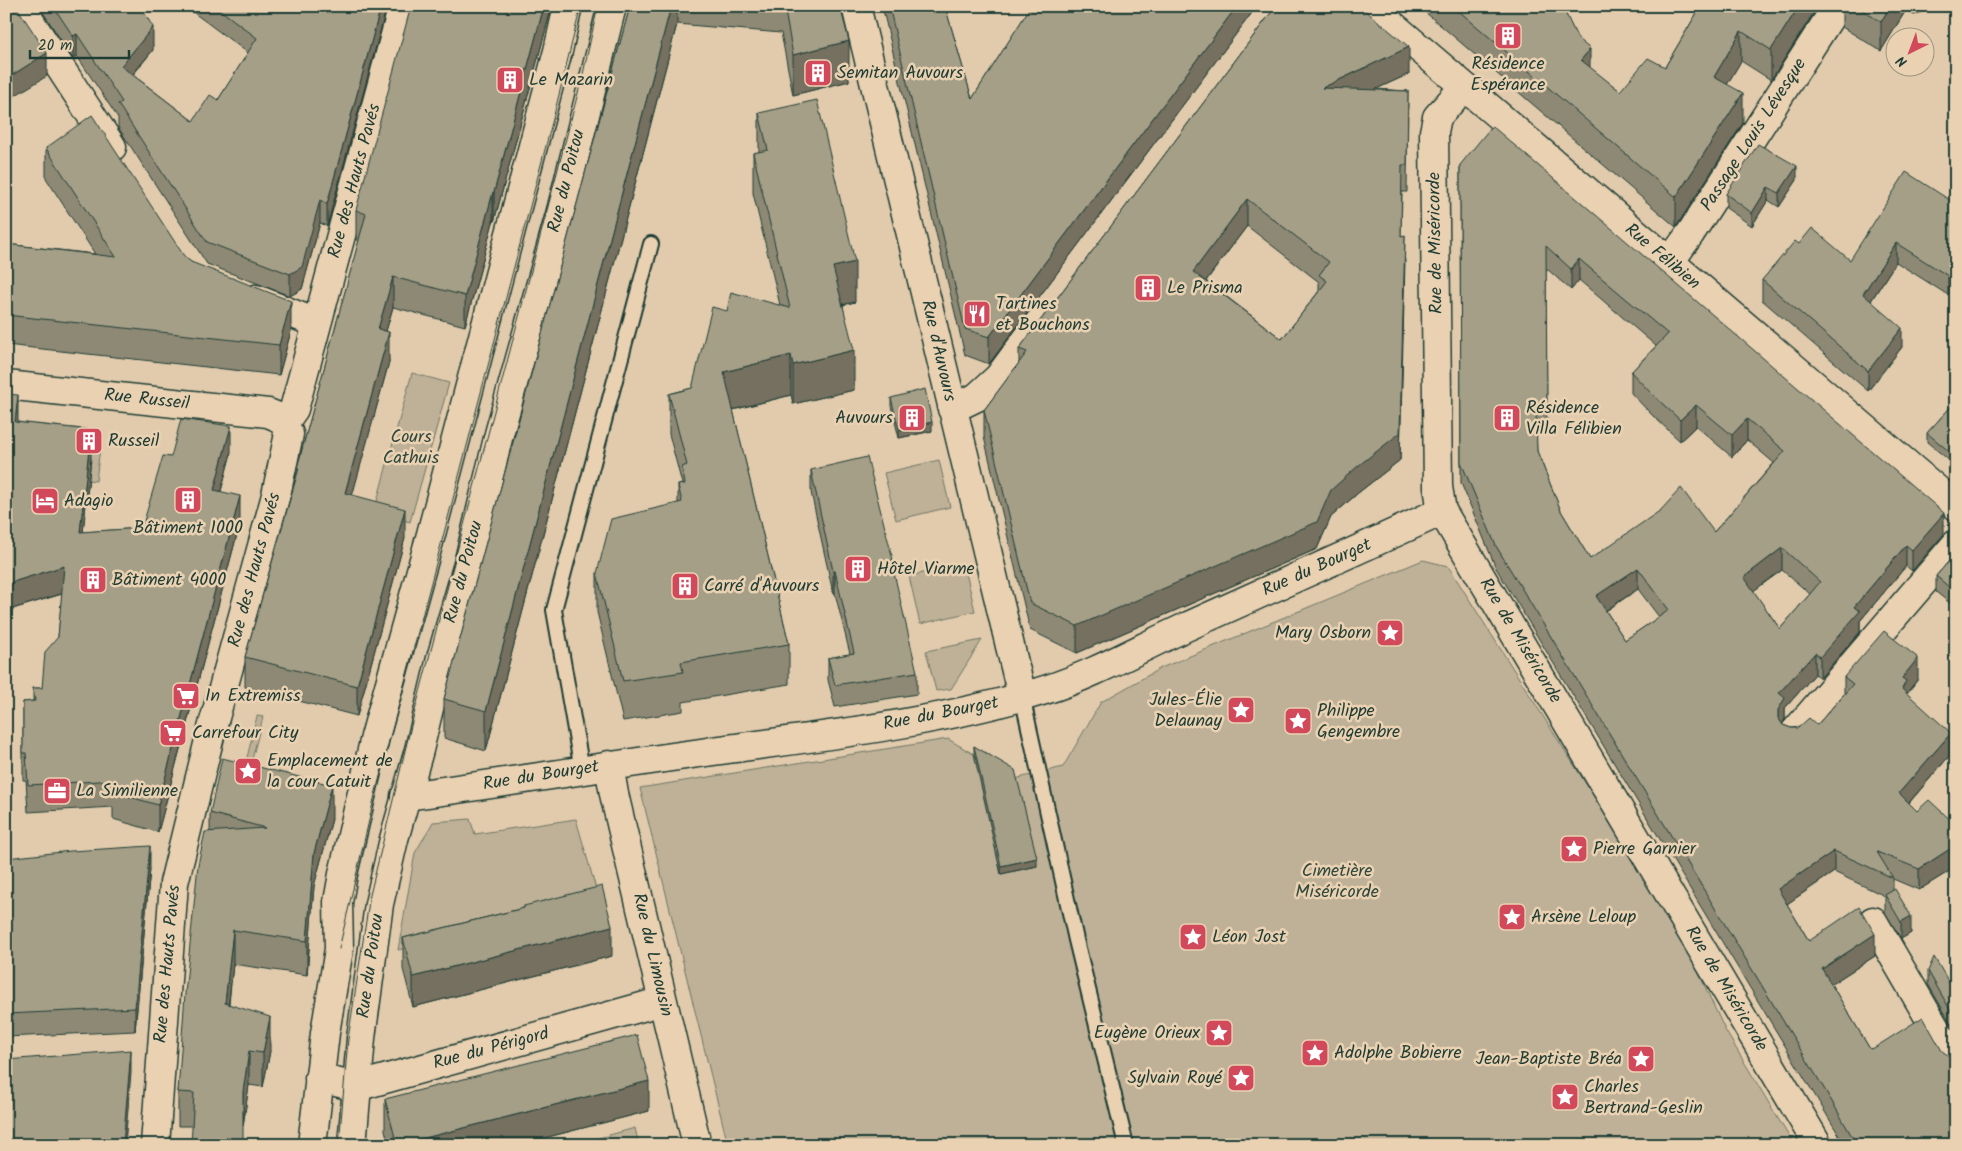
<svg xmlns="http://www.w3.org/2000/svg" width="1962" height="1151" viewBox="0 0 1962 1151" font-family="Kalam,sans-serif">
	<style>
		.green { fill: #beb197; stroke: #6e7766 }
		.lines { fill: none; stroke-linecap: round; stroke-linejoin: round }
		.service-casing { stroke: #1f3d34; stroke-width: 18 }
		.minor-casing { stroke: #1f3d34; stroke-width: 31 }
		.tertiary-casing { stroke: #1f3d34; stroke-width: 31 }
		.service { stroke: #ead1b2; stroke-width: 14 }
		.minor { stroke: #ead1b2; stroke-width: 28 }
		.tertiary { stroke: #ead1b2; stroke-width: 28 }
		.tram { stroke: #1f3d34; stroke-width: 1 }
		.wall { fill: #8e8975; stroke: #1f3d34; fill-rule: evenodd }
		.shaded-wall { fill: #746f5f; stroke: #1f3d34 }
		.building { fill: #a59f88; stroke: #1f3d34; fill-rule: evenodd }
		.labels { text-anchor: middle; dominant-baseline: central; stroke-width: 5; stroke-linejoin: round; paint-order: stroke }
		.poi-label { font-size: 18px; fill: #1f3d34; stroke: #ead1b2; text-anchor: start }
		.street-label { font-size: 18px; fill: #1f3d34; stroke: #ead1b2 }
		.park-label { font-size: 18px; fill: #2f493e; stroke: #ead1b2 }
	</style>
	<rect width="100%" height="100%" fill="#e2cbad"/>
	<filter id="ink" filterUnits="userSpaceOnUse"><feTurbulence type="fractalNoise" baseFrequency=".02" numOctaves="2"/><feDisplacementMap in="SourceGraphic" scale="10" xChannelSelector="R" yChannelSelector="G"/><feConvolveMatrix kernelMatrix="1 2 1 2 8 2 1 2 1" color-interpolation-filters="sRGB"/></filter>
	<g filter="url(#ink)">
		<path class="green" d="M412,373L449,383L410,522L374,512Z
			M18,422L102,431L96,481L88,480L15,448Z
			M939,460L950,507L896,520L884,473Z
			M1423,560L1448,566L1598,803L1695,965L1725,1030L1794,1145H728L640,788L948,739L982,759L977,766L1001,874L1015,779L1063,767L1101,702L1161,668Z
			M964,564L975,611L920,624L909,576Z
			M982,640L951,689L936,691L926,651Z
			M257,716L263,717L250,767L245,766Z
			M470,819L475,834L576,819L600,903L398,950L415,853L433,822Z
			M635,1128L639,1145H573Z"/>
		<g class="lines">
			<defs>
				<path id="service" d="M1022,696L1076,940L1126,1145
					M582,770L554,610L651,244"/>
				<path id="minor" d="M20,6L112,147
					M856,6L1022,696
					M1464,87L1437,117L1434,132L1438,487L1442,511L1818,1145
					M1669,263L1690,234L1837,6
					M256,299L316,323
					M6,385L268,413L278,417L284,423L289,434L276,495L210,736L174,883L155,1145
					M952,409L977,397L998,378L1041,320
					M284,423L294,409L403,6
					M1793,734L1956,544
					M609,765L614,794L697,1145
					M405,796C506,783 606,766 707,752C820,736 936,724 1045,690C1093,675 1138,649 1184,628C1270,589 1356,551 1442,511
					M1873,921L1956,1064
					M319,1078L356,1087L663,1001"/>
				<path id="tertiary" d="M1370,6L1956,506
					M312,1145L325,1033L339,949L338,902L343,874L375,737L430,538L558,51L568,6
					M352,1145L361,1038L379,904L394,839L419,750L441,658L468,564L499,434L561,211L612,6"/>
			</defs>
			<use href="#service" class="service-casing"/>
			<use href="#minor" class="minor-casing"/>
			<use href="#tertiary" class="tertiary-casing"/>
			<use href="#service" class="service"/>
			<use href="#minor" class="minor"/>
			<use href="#tertiary" class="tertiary"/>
			<path class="tram" d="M339,949L374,799L553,119L581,6
				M339,1145L348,1039L370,895L412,722L583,74L598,6"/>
		</g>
		<path class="wall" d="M39,6H140L153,50L133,75L193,121L218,100L248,53L186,7V6H387L327,226L320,223L302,289L290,296L207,264L118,127V118L77,56L73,59Z
			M552,6L494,222H493L465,326L393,307L386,331L389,362L352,495L405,538L357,716L245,687V657L297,473V468L359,241L356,239V210Z
			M630,6H840L849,81L793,95L781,33L677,24L486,751L444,738V699Z
			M882,6H945L972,99L1030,8V6H1257L989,364L965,355Z
			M1276,6L1409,74L1376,89L1408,91L1407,192H1402L1401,235L1405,261L1400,460L1358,493L1331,517L1317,549L1077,653L1030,630L984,437V410L1019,363V349ZM1247,226L1319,282V291L1282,339L1206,281Z
			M1418,6H1562L1590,68L1620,91L1665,67L1701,6H1818L1771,80L1741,61L1727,84L1743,123L1676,227Z
			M1842,6H1934L1933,8L1914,15L1906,10L1881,51L1842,27Z
			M759,113L855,302L843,305L854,390L793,404L791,395L733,410L789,644V684L683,702V711L623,721L597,612V573L678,503V485L682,484L669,434V394L692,388L727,311L780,305L753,193V153L759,152Z
			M46,148L191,262L291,331L279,375L6,345V244L95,254L46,178Z
			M1460,165L1944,534L1912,571L1906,566L1860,621V632L1820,678L1815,674L1785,708V719L1782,724L1783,725L1791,728L1817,725L1844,694V677L1918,679L1907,694L1951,754L1909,803L1917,811L1956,825V867L1919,890L1893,879V890L1911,933L1901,939L1885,912V896L1834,872L1787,904L1809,941L1875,956L1831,984L1870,1049L1956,1145H1845L1496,568L1461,483ZM1546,268L1571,290L1579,280L1656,346L1631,372V393L1652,415L1680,441L1696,426L1732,457L1747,440L1774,463L1714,532L1590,559L1561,511L1537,451L1536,435H1547ZM1782,570L1810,594L1780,629L1753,591ZM1638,589L1659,617L1625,640L1606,611Z
			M1797,180L1779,207L1768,200L1752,226L1726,208V194Z
			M1956,204V283L1948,295L1896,262L1871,301L1902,347L1868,391L1762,300V280L1799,244L1850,260Z
			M891,398L932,431L899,438L891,406Z
			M1956,401V466L1927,442V433Z
			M18,422L91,458L83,532L142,528L171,457L231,453L221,491L240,523L158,832L113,819V807L28,812L26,780H23V702L33,701V688H42L58,637L62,594L6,611Z
			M811,470L917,672V694L835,707L828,680V658L850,654L835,593H833L811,492Z
			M1956,553V608L1936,592V576Z
			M974,746L1037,866L1001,874L974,754Z
			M210,813L332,819L314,886L307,975L233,964L229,1004L270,1051L263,1087L249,1085L243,1126H178V1092L210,832Z
			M6,858L150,869L135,1031L6,1037Z
			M524,906L612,956L413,1007L403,969V938L524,908Z
			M1928,971L1956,994V1032L1928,984Z
			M385,1099L649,1111L517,1145H389L385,1130Z"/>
		<path class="shaded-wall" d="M381,6H387L327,226V204Z
			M544,6H552L494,222V192Z
			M671,6H677V24L486,751V711Z
			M1237,6H1257L989,364V337Z
			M1799,6H1818L1771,80V50Z
			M1890,6H1906V10L1881,51V22Z
			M1914,6H1934L1933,8L1914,15Z
			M153,27V50L121,88V66Z
			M1741,31V61L1714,107V77Z
			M77,34V56L73,59V36Z
			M849,41V81L793,95V55Z
			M1409,47V74L1322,114V88Z
			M1590,49V79L1581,60Z
			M47,53V76L6,101V79Z
			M1743,93V123L1676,227V197Z
			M1797,166V180L1779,207V193Z
			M1768,187V200L1752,226V213Z
			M493,192V222L465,326V296Z
			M1247,199V226L1193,298V272Z
			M320,200V223L302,289L290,296V274Z
			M1405,235L1400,460L1358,493L1331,517L1317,549L1077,653V626Z
			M1896,243V262L1863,313V294Z
			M1579,259V280L1571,290V269Z
			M855,262V302L833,307V267Z
			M1956,264V283L1948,295V276Z
			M393,277V307L378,359V329Z
			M291,301V331L279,375V345Z
			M1902,328V347L1868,391V371Z
			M389,332V362L345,522V493Z
			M854,350V390L793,404V365Z
			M791,355V395L724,412V372Z
			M18,395V422L15,449V422Z
			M1696,405V426L1680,441V420Z
			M1747,419V440L1732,457V435Z
			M932,422V431L899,438V430Z
			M231,426V453L214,517V490Z
			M91,430V458L80,559V532Z
			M240,496V523L158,832V805Z
			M405,509V538L357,716V686Z
			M1944,513V534L1912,571V550Z
			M1906,545V566L1860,621V632L1820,678V657L1854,607Z
			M1782,548V570L1744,598V577Z
			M64,566V593L6,611V584Z
			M1638,568V589L1596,617V596Z
			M833,571H835V593H833Z
			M1815,653V674L1785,708V719L1778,732V710L1779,693Z
			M1918,658V679L1906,694L1902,710V678Z
			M1951,733V754L1899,814V793Z
			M332,785V819L314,886L307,975V941L314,853Z
			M1956,845V867L1919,890V869Z
			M150,846V869L135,1031V1008Z
			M1834,851V872L1778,910V889Z
			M1037,858V866L1001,874V866Z
			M1911,916V933L1901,939V922Z
			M612,926V956L413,1007V977Z
			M233,930V964L225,1036V1003Z
			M1875,934V956L1822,990V969Z
			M270,1017V1051L263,1087V1053Z
			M131,1050V1073L125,1145H123Z
			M249,1051V1085L243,1126V1092Z
			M649,1081V1111L517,1145H397Z"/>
		<path class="building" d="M6,6H16L47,53L6,79Z
			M53,6H140L153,27L121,66L193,121L210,95L218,100L257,38L215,6H381L327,204L320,200L302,267L290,274L207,242L118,104L122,102L77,34L73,36Z
			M411,6H544L494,192H493L465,296L393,277L378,329L389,332L345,493L405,509L357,686L245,657L299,468H297L366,214L356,210Z
			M630,6H671L486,711L444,699Z
			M784,6H840L849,41L793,55Z
			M889,6H945L972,99L1031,6H1237L989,337L965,329Z
			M1276,6H1360L1409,47L1322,88L1408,91L1407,165H1402L1401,236L1405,235L1400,433L1358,466L1331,490L1317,522L1077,626L1030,603L984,410L1027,352L1019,349ZM1247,199L1329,262L1319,275L1327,281L1282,339L1193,272Z
			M1453,6H1562L1578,39L1590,49L1581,60L1620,91L1648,58L1665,67L1701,6H1799L1771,50L1741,31L1714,77L1743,93L1676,197Z
			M1856,6H1890L1881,22Z
			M817,100L855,262L833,267L854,350L793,365L791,355L724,372L789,644L681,662L683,672L623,681L597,573L611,519L682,502L678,485L685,484L682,467L687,465L669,394L692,388L712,307L727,311L731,292L790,308L753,153L768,150L759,113Z
			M92,115L184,256L191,262L291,301L279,345L6,315V244L116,257L46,148Z
			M1492,126L1944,513L1912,550L1906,545L1854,607L1860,611L1820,657L1815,653L1779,693L1785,698L1778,710V718L1783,725L1791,728H1798L1809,718L1817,725L1853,684L1844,677L1884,631L1918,658L1902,678L1906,681L1902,689L1951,733L1899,793L1917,811L1929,800L1956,825V845L1919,869L1877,852L1893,878L1834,851L1778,889L1809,941L1859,907L1875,934L1822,969L1870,1049L1874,1048L1923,1017L1942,1051L1949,1056L1956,1058V1145H1857L1831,1100L1496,546L1461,462L1460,165ZM1546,246L1571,269L1579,259L1668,334L1631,372L1652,394L1680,420L1696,405L1732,435L1747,419L1785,451L1714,532L1681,488L1661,510L1590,559L1561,511L1537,451L1536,414L1547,413ZM1782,548L1820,582L1780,629L1744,577ZM1638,568L1669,610L1625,640L1596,596Z
			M1758,144L1797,166L1779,193L1768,187L1752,213L1726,194Z
			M1906,172L1956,204V264L1948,276L1896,243L1863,294L1902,328L1868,371L1762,280L1795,241L1799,244L1812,228L1850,260Z
			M925,389L932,422L899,430L891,398Z
			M6,394L18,395L15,422L91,430L80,532L142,528L163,456L171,457L181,419L231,426L214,490L240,496L158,805L113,792L116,780L28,785L26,753H23V702L35,701L33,688H42L45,652L58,637L64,566L6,584Z
			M1956,401V457L1927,433Z
			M867,457L893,560H891L917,672L835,685L828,658L854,653L835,571H833L811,470Z
			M1956,553V593L1936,576Z
			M974,746L1015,770L1037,858L1001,866Z
			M222,758L332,785L314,853L307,941L233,930L225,1003L270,1017L263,1053L249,1051L243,1092V1145H191L194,1093L178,1092L185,994L198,865L205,832L265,828L210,813Z
			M150,846L135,1008L6,1014V858L71,851Z
			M602,886L612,926L413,977L403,938L524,908V906Z
			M1895,889L1911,916L1901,922L1885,895Z
			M1934,957L1956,994V1020L1928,971Z
			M637,1035L649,1081L397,1145L385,1099Z
			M131,1050L123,1145H6V1060Z"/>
	</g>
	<defs>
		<symbol id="building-square" viewBox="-11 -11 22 22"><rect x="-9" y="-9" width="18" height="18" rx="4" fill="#d1495b" stroke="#ead1b2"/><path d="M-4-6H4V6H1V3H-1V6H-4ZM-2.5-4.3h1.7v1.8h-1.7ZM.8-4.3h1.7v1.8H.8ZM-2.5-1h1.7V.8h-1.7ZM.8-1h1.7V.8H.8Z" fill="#fff"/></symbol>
		<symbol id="restaurant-square" viewBox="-11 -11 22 22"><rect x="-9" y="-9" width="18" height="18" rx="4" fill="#d1495b" stroke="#ead1b2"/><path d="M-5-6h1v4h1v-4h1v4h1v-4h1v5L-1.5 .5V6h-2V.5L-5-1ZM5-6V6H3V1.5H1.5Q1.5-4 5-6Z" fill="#fff"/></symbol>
		<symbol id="hotel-square" viewBox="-11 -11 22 22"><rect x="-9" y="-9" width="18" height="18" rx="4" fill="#d1495b" stroke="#ead1b2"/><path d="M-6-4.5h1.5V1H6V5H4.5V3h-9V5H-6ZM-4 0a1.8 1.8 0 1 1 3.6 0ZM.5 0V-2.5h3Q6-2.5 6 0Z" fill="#fff"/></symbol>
		<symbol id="sight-square" viewBox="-11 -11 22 22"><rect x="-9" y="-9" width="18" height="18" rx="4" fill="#d1495b" stroke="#ead1b2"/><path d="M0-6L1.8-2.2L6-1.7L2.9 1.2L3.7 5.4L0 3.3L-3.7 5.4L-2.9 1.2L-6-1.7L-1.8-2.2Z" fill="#fff"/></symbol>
		<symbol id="supermarket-square" viewBox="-11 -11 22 22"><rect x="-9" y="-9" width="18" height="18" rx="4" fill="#d1495b" stroke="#ead1b2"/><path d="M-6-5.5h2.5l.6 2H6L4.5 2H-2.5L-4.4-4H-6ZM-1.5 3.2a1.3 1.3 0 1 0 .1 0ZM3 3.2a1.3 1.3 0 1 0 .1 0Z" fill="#fff"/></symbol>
		<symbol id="office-square" viewBox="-11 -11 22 22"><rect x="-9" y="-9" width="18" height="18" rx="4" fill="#d1495b" stroke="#ead1b2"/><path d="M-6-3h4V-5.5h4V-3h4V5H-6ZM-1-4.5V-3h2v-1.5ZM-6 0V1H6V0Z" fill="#fff"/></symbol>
	</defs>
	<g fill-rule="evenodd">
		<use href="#building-square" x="1492" y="20" width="32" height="32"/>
		<use href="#building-square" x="802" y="57" width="32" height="32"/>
		<use href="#building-square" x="494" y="64" width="32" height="32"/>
		<use href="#building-square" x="1132" y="272" width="32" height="32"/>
		<use href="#restaurant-square" x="961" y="298" width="32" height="32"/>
		<use href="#building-square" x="896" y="402" width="32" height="32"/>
		<use href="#building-square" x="1491" y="402" width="32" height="32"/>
		<use href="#building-square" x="73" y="425" width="32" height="32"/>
		<use href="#building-square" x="172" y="484" width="32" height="32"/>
		<use href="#hotel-square" x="29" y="485" width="32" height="32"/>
		<use href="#building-square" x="842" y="553" width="32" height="32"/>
		<use href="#building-square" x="77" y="564" width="32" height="32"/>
		<use href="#building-square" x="669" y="570" width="32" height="32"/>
		<use href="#sight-square" x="1374" y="617" width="32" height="32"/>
		<use href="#supermarket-square" x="170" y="680" width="32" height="32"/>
		<use href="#sight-square" x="1225" y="694" width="32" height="32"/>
		<use href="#sight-square" x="1282" y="705" width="32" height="32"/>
		<use href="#supermarket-square" x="157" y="717" width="32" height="32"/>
		<use href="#sight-square" x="232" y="755" width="32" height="32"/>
		<use href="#office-square" x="41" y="775" width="32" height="32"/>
		<use href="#sight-square" x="1558" y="833" width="32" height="32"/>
		<use href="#sight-square" x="1496" y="901" width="32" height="32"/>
		<use href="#sight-square" x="1177" y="921" width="32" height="32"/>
		<use href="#sight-square" x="1203" y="1017" width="32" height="32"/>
		<use href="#sight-square" x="1299" y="1037" width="32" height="32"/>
		<use href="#sight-square" x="1625" y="1043" width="32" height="32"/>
		<use href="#sight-square" x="1225" y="1062" width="32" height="32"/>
		<use href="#sight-square" x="1549" y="1081" width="32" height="32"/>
	</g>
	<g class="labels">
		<g class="poi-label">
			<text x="1508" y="64" text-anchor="middle">Résidence<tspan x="1508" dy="21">Espérance</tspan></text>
			<text x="837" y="73">Semitan Auvours</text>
			<text x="529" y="80">Le Mazarin</text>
			<text x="1167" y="288">Le Prisma</text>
			<text x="996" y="304">Tartines<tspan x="996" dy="21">et Bouchons</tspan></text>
			<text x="1526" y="408">Résidence<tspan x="1526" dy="21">Villa Félibien</tspan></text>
			<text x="893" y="418" text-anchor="end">Auvours</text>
			<text x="108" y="441">Russeil</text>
			<text x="64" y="501">Adagio</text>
			<text x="188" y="528" text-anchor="middle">Bâtiment 1000</text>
			<text x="877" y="569">Hôtel Viarme</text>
			<text x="112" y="580">Bâtiment 4000</text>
			<text x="704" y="586">Carré d'Auvours</text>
			<text x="1371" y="633" text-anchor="end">Mary Osborn</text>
			<text x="205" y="696">In Extremiss</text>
			<text x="1222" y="700" text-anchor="end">Jules-Élie<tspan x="1222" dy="21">Delaunay</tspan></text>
			<text x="1317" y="711">Philippe<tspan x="1317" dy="21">Gengembre</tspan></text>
			<text x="192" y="733">Carrefour City</text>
			<text x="267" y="761">Emplacement de<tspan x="267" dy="21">la cour Catuit</tspan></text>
			<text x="76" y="791">La Similienne</text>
			<text x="1593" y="849">Pierre Garnier</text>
			<text x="1531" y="917">Arsène Leloup</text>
			<text x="1212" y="937">Léon Jost</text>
			<text x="1200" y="1033" text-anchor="end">Eugène Orieux</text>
			<text x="1334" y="1053">Adolphe Bobierre</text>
			<text x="1622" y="1059" text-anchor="end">Jean-Baptiste Bréa</text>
			<text x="1222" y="1078" text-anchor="end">Sylvain Royé</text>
			<text x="1584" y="1087">Charles<tspan x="1584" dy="21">Bertrand-Geslin</tspan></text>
		</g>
		<g class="street-label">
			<text transform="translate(1754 135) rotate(-57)">Passage Louis Lévesque</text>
			<text transform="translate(355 181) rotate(-75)">Rue des Hauts Pavés</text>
			<text transform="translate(567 181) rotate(-76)">Rue du Poitou</text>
			<text transform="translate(1436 243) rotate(-91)">Rue de Miséricorde</text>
			<text transform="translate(1662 257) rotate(40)">Rue Félibien</text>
			<text transform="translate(938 351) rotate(77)">Rue d'Auvours</text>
			<text transform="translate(147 400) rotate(6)">Rue Russeil</text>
			<text transform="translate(1317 568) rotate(-24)">Rue du Bourget</text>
			<text transform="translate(255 570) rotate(-75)">Rue des Hauts Pavés</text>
			<text transform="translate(464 572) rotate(-75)">Rue du Poitou</text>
			<text transform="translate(1520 641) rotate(59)">Rue de Miséricorde</text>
			<text transform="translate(941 714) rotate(-11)">Rue du Bourget</text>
			<text transform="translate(541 776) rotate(-9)">Rue du Bourget</text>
			<text transform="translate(652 955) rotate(77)">Rue du Limousin</text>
			<text transform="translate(168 964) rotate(-85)">Rue des Hauts Pavés</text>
			<text transform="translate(371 966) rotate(-82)">Rue du Poitou</text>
			<text transform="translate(1726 989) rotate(59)">Rue de Miséricorde</text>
			<text transform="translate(491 1049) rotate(-15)">Rue du Périgord</text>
		</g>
		<g class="park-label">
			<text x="411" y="437">Cours<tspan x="411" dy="21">Cathuis</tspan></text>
			<text x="1337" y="871">Cimetière<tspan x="1337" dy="21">Miséricorde</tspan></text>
		</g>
	</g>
	<rect width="1962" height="1151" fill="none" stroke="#ead1b2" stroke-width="25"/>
	<rect x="12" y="12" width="1937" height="1126" fill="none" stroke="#1f3d34" stroke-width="2" filter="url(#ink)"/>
	<g transform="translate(1910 52) rotate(222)"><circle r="24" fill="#ead1b2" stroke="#999680"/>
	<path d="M0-4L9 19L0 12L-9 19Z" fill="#d1495b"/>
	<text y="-8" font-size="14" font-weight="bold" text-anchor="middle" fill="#1f3d34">N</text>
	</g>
	<path d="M30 50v8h99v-8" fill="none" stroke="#1f3d34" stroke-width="2.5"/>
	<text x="38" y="50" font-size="15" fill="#1f3d34" stroke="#ead1b2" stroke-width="4" paint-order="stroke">20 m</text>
</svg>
